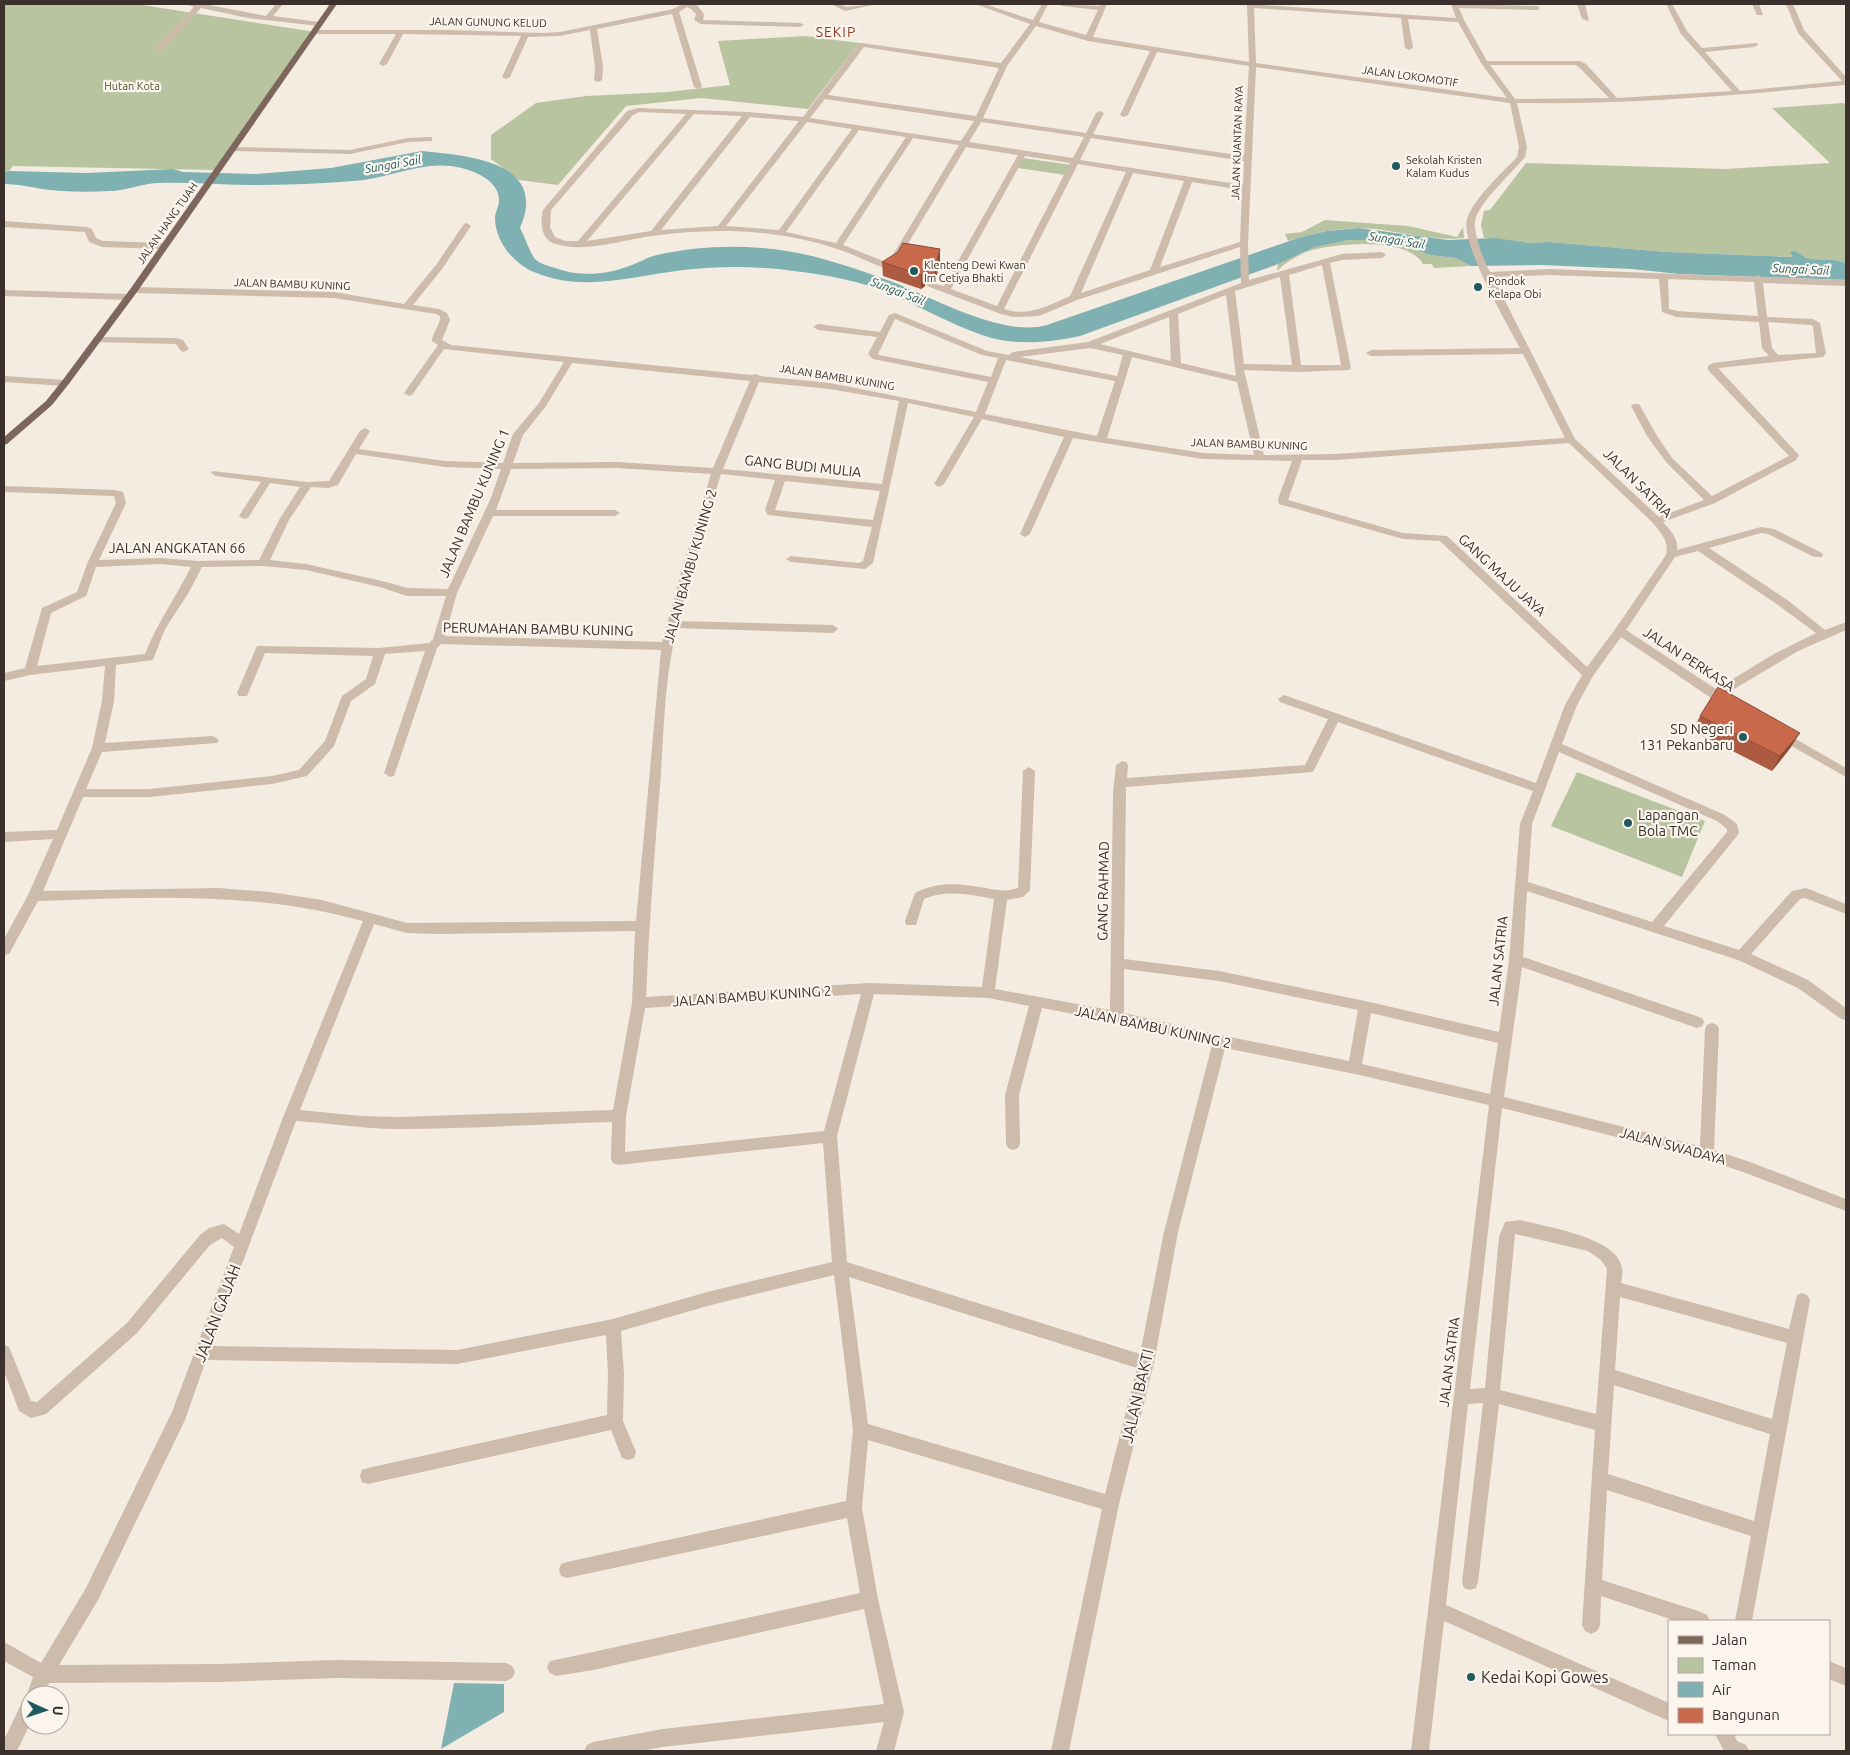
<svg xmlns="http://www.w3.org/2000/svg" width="1850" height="1755" viewBox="0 0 1850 1755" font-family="Ubuntu,sans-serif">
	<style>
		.green { fill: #b8c4a0 }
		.water { fill: #7fb0b2 }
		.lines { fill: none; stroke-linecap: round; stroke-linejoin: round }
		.minor { fill: #cdbbac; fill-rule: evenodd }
		.major { fill: #7d675c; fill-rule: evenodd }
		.wall { fill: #ac5a40 }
		.shaded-wall { fill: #8c4a34 }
		.building { fill: #c8694b; stroke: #8c4a34 }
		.poi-dot { fill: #1f5a5e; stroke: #fbf5ee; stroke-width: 2 }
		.labels { text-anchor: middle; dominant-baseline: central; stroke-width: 4.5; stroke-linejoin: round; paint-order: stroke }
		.far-street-label { font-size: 11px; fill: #3b302b; stroke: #fbf5ee }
		.far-park-label { font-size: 11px; fill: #4a5a2e; stroke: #fbf5ee }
		.far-poi-label { font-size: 11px; fill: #3b302b; stroke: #fbf5ee; text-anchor: start }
		.far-water-label { font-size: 12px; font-style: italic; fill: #1f5a5e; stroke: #fbf5ee }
		.far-quarter-label { font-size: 14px; letter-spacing: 1px; fill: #8c3b22; stroke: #fbf5ee }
		.street-label { font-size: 14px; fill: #3b302b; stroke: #fbf5ee }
		.poi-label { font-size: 14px; fill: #3b302b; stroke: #fbf5ee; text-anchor: end }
		.near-street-label { font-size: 16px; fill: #3b302b; stroke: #fbf5ee }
		.near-poi-label { font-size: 16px; fill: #3b302b; stroke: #fbf5ee; text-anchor: start }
	</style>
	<rect width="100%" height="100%" fill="#f4ebe1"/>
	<path class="green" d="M4,4H136L315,32L214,170L13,166L9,171L4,172Z
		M805,36L859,43L808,109L701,98L626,106L558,185L519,180L491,159V135L536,103L586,96L668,92L730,85L718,41Z
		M1844,103L1846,106V263L1835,260L1808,259L1795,251L1794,257L1667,252L1548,242L1529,243L1484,238L1481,225L1484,211L1490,210L1526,163L1725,169L1830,163L1772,108Z
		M1023,158L1071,165L1065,175L1018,168Z
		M1325,220L1408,226L1457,237L1463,227L1464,238C1434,241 1406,233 1376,229C1346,226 1316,232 1288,241L1285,234L1302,232Z
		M1349,240H1374L1404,245L1430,255L1456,258L1471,266L1434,268L1432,264H1423C1408,236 1332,243 1306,252C1295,257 1285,263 1277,271L1278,264C1301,250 1323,242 1349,240Z
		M1577,772L1705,821L1682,877L1551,826Z"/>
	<path class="water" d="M422,151C454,155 524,157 526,201C527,210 523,220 520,228C525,237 529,251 535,259C540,264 549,266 555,268C579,277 606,275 629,266C639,263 647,257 657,255C692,247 727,245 762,248C806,251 848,266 890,281C932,297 1003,338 1047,325L1301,237L1327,231L1358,228L1448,240L1495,238L1529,243L1548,242L1667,252L1793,257L1790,252L1795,251L1808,259L1835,260L1846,263V280L1679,274L1632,269L1541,265L1471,266L1456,258L1430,255L1404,245L1374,240H1348L1314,247L1278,264L1080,336C1049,343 1012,346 982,335C950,324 921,307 891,294C861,281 827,275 794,271C758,266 720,266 683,270C633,276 583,293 534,272C513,263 495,241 495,218C495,212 499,207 499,201C500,179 469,168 451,166C418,162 386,179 353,181C319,184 283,185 248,185C219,185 189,182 160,183C143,183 126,191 109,191C89,192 69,192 50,190C34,188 20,184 4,184V172L9,171L87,173L173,169L183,172L256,174L331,168Z
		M454,1683L504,1684V1712L441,1749Z"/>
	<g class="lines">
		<path class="minor" d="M185,4H204L266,16L276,4H283L273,16L319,22L323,24L319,26L248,18L201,8L162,51H156V47L194,7Z
			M682,4L697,5L704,14L703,20L800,23L804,25L800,27L701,24L694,20L696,14L691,9L687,7L679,12L702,87L698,89L694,87L672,14L597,29L603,67L602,80L598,82L594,80L595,67L590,30L560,36L528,37L510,77L506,79L502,77L521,36L403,34L387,64L383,66L379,64L396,34H315L311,32L315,30H447L544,33L560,32L673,9Z
			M831,4H840L846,7L877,4L845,11Z
			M975,4H984L1033,20L1042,4H1048L1039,22L1086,35L1098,10L1062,6L1058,4L1099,6L1101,4H1107L1093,37L1249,62L1247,4L1456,18L1451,4L1536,6H1539V10L1459,8L1464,20L1487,61H1580L1586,64L1617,98L1732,91L1681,34L1666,4H1672L1687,31L1702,48L1757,43L1758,45L1754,47L1705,52L1740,91L1842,81L1798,33L1786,4H1793L1804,30L1846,77V85C1737,95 1627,105 1517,103L1527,147L1525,157C1513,172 1478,203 1475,221C1473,233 1484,261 1490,272L1549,269L1754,277L1758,275L1762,277L1846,280V286L1763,283L1767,317L1813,319L1820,323L1826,353L1823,357L1718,368L1797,453L1799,455L1796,460L1715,503L1663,522C1670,530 1679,539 1677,550L1761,527L1774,529L1822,553L1823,555L1822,557H1814L1768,534L1761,533L1709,548L1786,599L1825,630L1846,622V630L1798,651L1724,695L1734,703L1728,707L1711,698L1621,637L1593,676L1577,705L1562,744L1725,815L1737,824L1739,833L1737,836L1664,926L1739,950L1792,891L1806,888L1846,904V914L1805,898L1800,899L1751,954L1808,980L1846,1008V1020L1841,1019L1798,988L1738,960L1527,891L1523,957L1702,1018L1704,1022L1702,1026L1697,1028L1522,967L1504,1097L1700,1146L1705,1029L1707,1025L1712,1023L1717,1025L1719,1029L1714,1150L1750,1162L1846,1199V1211L1743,1172L1707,1160L1502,1108L1470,1389L1485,1388L1499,1237L1505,1222L1520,1220C1545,1227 1618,1237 1622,1268C1623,1272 1622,1278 1621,1283L1789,1329L1797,1295L1802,1293L1807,1295L1810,1300L1752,1621H1735L1751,1536L1607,1490L1602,1580L1701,1612L1707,1615L1710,1621H1676L1601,1596L1600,1625L1597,1631L1591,1634L1585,1631L1582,1625L1595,1430L1499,1404L1478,1582L1476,1588L1470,1590L1464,1588L1462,1582L1483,1403L1468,1404L1446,1605L1669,1703V1721L1444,1621L1429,1751H1411L1489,1105L1355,1074L1225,1048L1178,1232L1154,1363L1119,1504L1069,1751H1051L1102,1509L868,1440L862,1508L878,1599L904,1712L894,1751H876L884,1722L663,1747L640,1751H584L587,1745L593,1742L663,1729L884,1704L864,1609L593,1670L556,1676L550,1673L547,1667L550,1661L593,1652L860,1593L847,1518L567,1578L561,1576L559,1570L561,1564L567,1562L846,1501L853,1430L834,1275L711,1305L621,1331L624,1374L623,1421L636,1452L634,1458L628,1460L622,1458L611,1430L368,1484L362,1482L360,1476L362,1470L368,1468L607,1415L608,1374L606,1335L457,1364L206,1360L185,1420L98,1600L59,1665L219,1664L337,1660L506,1663L512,1666L515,1672L512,1678L506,1681L337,1678L219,1682L49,1683L43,1695H30V1724L17,1751H4V1740L24,1698L26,1697L33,1677L4,1661V1642L41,1663L86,1588L172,1412L234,1247L222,1238L210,1245L137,1333L46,1414L31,1418L19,1411L4,1371V1345L9,1347L31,1401L37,1402L127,1323L200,1235L209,1228L224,1224L239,1234L284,1115L363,921C253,891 150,897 38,901L9,954L4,955V939L28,895L53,839L4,842V832L57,830L92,748L102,701L105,666L30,675L4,681V673L25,668L42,608L77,592L87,564L116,503L114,496L4,492V486L115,490L123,492L126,503L99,560L160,558L198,561L259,560L279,520L300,487L270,483L248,518L244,519L239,516L261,482L216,476L211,473L212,471L307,482L329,481L360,431L365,428L370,431L359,449L445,461L503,463L513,434L539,403L564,362L444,349L412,395L409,396L404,393L438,345L432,341C432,332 441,325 440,316L436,314L334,298L134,293L130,290L134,287L334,292L404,304L436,265L464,224L467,223L471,226L442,269L413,305L439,309L447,313L450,320L442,340L451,345L752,375L756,374L760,376L830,383L976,412L988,382L873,359L868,354L877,337L818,330L813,327L818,324L880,332L889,315L895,313L987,351L1009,355L1013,352L1088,342L1241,283L1240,247L1077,300L1039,316L1013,317L1001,314L927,286V282L944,286L1018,155L966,147L894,267L890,270C873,265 857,255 840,250C806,238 768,232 732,231C705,231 678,232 652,236C621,240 584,254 553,243C541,239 540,221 543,210L627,111L638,108L748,112L803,117L859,43H862L1001,63L1030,24ZM1254,8L1401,18L1405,48L1409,50L1413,48L1408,19L1458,22L1481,63L1507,98L1256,63ZM1036,26L1088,41L1150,51L1120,115L1124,117L1128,115L1157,52L1249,66L1244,156L1093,134L1104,113L1100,111L1096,113L1086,133L983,118L1007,66ZM864,47L999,68L976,116L828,95ZM1490,65H1576L1580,68L1609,98L1515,99ZM1256,67L1510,103L1519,147L1517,157C1502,173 1474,198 1467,219C1460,243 1507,324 1520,348L1371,350L1366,353L1371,356L1523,354L1565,438L1336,454L1264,455L1244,370L1297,372L1349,370L1351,368L1330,263L1342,260L1382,258L1386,255L1382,252L1342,254L1249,280L1248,243ZM825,99L974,121L961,141L810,118ZM639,112L686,114L578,241H565L555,237L550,227L551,210L633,115ZM694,114L742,116L651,231L587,241ZM750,117L799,121L718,226L661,230ZM807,122L852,129L779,230L726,226ZM981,122L1084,137L1073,158L969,142ZM859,130L906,137L836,243L786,232ZM913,138L959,145L888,263L843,245ZM1091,138L1244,161L1243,185L1080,160ZM1025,156L1070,163L997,306L951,289ZM1078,164L1126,172L1070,296C1048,306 1028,317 1004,309ZM1133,173L1184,181L1150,270L1081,293ZM1192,182L1242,190L1240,242L1160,267ZM1322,265L1341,365H1301L1289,275ZM1549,275L1659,279L1662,312L1676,317L1759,322L1762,348L1769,356L1713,363L1708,366V370L1789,456L1712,496L1672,458L1657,436L1639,404H1633L1631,406L1647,436L1666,462L1704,500L1659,517L1575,439L1493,277ZM1280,277L1292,365L1244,364L1235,291ZM1668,279L1754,282L1758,316L1677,311L1669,309ZM1226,295L1236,376L1181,363L1178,314ZM1169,317L1171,361L1100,344ZM895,319L982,355L998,358L991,377L879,355L878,354ZM1768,322L1811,325L1813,326L1816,353L1778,355L1772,348ZM1090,348L1123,355L1117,376L1020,357ZM1132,357L1237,382L1254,455L1203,453L1107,438ZM1006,360L1115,381L1097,436L985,414ZM572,363L750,381L713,468L617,462L513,463L523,435L546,406ZM759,382L830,389L899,401L882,484L723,469ZM908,403L974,417L934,484L939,487L944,484L982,419L1064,437L1020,534L1025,537L1030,534L1073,438L1203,459L1292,461L1278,499L1279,504L1403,539L1440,541L1582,675L1565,705L1536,783L1284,695L1278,699L1280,702L1328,719L1305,765L1127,778L1128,765L1126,762L1122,761L1116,765L1113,793L1110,1010L995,989L1007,900L1023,897L1030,890L1035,771L1029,767L1023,771L1018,888C1006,893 992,889 979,887C956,883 936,882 915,893L905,921L906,925H916L924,899C946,889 971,895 994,899L982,987L869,983L646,997C649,922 655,847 661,772C664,724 665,674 677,628L833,633L838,629L833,625L679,621L694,562L721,474L775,480L765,510L768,515L872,527L863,561L859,563L791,556L786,559L791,562L865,569L873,563ZM1569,443L1653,523C1662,535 1669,540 1666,555L1616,628L1587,667L1447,536L1403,533L1288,500L1302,460H1336ZM356,454L445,467L501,469L491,498L448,589L408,588L382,581L306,564L270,560L289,520L311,487L328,488L338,485ZM617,468L711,474L684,562L662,642L445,636L457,593L493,516H615L620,513L615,510H496L511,469ZM785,481L880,491L873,520L775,510ZM1698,551L1778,605L1816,633L1774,654L1716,689L1626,630L1675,557ZM160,564L191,567C176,597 157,623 145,654L37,666L51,613L86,596L96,567ZM263,566L306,570L380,587L407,596H446L433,639L429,643L379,648L257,646L237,693L239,696H247L265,653L373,656L366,679L342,696L325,741L299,770L272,776L150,789H86L102,752L217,743L219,740L213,736L105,743L114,701L116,665L153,660L165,629L189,592L202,567ZM441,644L661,650L636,921L407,923L322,900L270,892L219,888L43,891L83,797H150L272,784L307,776L334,746L351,701L375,684L385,654L425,651L384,773L390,777L394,776L437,648ZM1338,722L1533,791L1520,824L1509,960L1499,1032L1365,1001L1219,971L1124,959L1126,787L1313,772ZM1559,752L1717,821L1727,829V832L1652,922L1528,882L1532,824ZM374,924L407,933L435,934L635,931L632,1003L613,1110L399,1117L361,1116L300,1110ZM1124,969L1219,981L1358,1010L1349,1061L1220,1035L1124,1013ZM861,994L824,1131L625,1152L626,1116L645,1008ZM874,994L988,998L1029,1006L1005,1095L1006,1144L1008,1148L1013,1150L1018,1148L1020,1144L1019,1095L1042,1008L1117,1022L1212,1045L1164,1232L1140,1354L847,1262L837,1136ZM1371,1013L1498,1043L1490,1094L1362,1064ZM296,1121C330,1123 364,1129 398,1129C469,1129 541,1124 612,1122L611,1159L613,1163L618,1165L823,1143L832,1262L711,1291L613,1319L457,1350L211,1346ZM1515,1234L1588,1251L1601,1260L1607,1269L1596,1414L1500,1390ZM849,1277L1137,1368L1105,1494L868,1424ZM1620,1297L1787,1343L1772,1419L1615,1370ZM1614,1385L1770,1434L1754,1521L1608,1474Z
			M1577,4H1585L1589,21L1582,19Z
			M1752,4H1759L1763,15H1757Z
			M429,137H432V141L408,142L350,154L233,151L229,149L233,147L350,150L408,138Z
			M4,221L87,227L92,229L96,238L103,241L164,243L168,246L164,249L102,247L89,242L85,232L4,227Z
			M4,290L128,294L132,297L128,300L4,296Z
			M96,337L176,338L183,340L189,349L184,352L181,351L176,344L93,342V338Z
			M4,376L65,380L70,383L65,386L4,382Z
			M1780,730L1846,768V777L1776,737L1774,734L1776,731Z
			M1829,1661L1846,1668V1686L1829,1679Z
			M1715,1734H1734L1737,1741L1746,1745L1749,1751H1724Z"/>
		<path class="major" d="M330,4H337L137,292L68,385L52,405L7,444L4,445V437L46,401L62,381L131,288Z"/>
	</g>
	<path class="wall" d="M882,262L940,263L935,281H926L925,286L921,289L883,276Z
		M1700,716L1791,747L1772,771L1693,731Z"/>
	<path class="shaded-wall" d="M940,249V263L935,281V267Z
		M926,266L925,286L921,289V275Z
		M1800,733L1791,747L1772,771L1780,756Z"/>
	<path class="building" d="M903,243L940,249L935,267L926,266L925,272L921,275L882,262L898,252Z
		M1718,687L1800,733L1780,756L1700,716Z"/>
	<g class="poi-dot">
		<circle cx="1396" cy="166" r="5"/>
		<circle cx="914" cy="271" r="5"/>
		<circle cx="1478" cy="287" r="5"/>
		<circle cx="1743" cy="737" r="5"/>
		<circle cx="1628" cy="823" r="5"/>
		<circle cx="1471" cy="1677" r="5"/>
	</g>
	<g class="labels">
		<g class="far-street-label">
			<text transform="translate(488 22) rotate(1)">JALAN GUNUNG KELUD</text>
			<text transform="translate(1410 76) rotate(8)">JALAN LOKOMOTIF</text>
			<text transform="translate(1237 143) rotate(-88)">JALAN KUANTAN RAYA</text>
			<text transform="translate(167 223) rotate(-55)">JALAN HANG TUAH</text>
			<text transform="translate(292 284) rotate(2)">JALAN BAMBU KUNING</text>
			<text transform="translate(837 377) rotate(9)">JALAN BAMBU KUNING</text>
			<text transform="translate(1249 444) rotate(2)">JALAN BAMBU KUNING</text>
		</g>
		<g class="far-park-label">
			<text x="132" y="86">Hutan Kota</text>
		</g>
		<g class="far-poi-label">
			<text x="1406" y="160">Sekolah Kristen<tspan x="1406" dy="13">Kalam Kudus</tspan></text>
			<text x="924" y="265">Klenteng Dewi Kwan<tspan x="924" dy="13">Im Cetiya Bhakti</tspan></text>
			<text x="1488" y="281">Pondok<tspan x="1488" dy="13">Kelapa Obi</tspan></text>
		</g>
		<g class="far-water-label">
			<text transform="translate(393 164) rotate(-10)">Sungai Sail</text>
			<text transform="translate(1397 240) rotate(9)">Sungai Sail</text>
			<text transform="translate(1801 269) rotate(3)">Sungai Sail</text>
			<text transform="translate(898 291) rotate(21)">Sungai Sail</text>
		</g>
		<g class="far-quarter-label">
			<text x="836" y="32">SEKIP</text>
		</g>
		<g class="street-label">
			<text transform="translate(803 466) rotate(6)">GANG BUDI MULIA</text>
			<text transform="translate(1638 483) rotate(45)">JALAN SATRIA</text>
			<text transform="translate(474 503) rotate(-67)">JALAN BAMBU KUNING 1</text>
			<text x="177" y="548">JALAN ANGKATAN 66</text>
			<text transform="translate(690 566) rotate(-74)">JALAN BAMBU KUNING 2</text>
			<text transform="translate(1502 575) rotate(43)">GANG MAJU JAYA</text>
			<text transform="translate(538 629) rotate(1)">PERUMAHAN BAMBU KUNING</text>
			<text transform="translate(1689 659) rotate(33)">JALAN PERKASA</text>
			<text transform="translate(1103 891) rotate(-89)">GANG RAHMAD</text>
			<text transform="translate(1498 961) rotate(-84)">JALAN SATRIA</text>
			<text transform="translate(752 996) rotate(-4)">JALAN BAMBU KUNING 2</text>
			<text transform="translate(1153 1027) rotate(12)">JALAN BAMBU KUNING 2</text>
			<text transform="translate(1673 1146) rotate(15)">JALAN SWADAYA</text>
			<text transform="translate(1449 1362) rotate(-83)">JALAN SATRIA</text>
		</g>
		<g class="poi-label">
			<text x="1733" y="729">SD Negeri<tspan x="1733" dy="16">131 Pekanbaru</tspan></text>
			<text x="1638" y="815" text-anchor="start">Lapangan<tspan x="1638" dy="16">Bola TMC</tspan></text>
		</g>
		<g class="near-street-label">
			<text transform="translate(217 1313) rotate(-69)">JALAN GAJAH</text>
			<text transform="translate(1137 1396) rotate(-77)">JALAN BAKTI</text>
		</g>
		<g class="near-poi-label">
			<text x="1481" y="1677">Kedai Kopi Gowes</text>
		</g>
	</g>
	<rect width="1850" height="1755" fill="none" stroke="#3b302b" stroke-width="10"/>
	<rect x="1668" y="1620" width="162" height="115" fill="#fbf5ee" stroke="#aea6a0"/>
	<rect x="1678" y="1636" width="25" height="8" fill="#7d675c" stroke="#aea6a0"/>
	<text x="1712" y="1645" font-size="15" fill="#3b302b">Jalan</text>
	<rect x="1678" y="1658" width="25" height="15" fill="#b8c4a0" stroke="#aea6a0"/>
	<text x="1712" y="1670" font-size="15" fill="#3b302b">Taman</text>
	<rect x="1678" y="1682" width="25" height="15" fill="#7fb0b2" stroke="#aea6a0"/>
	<text x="1712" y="1695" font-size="15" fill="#3b302b">Air</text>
	<rect x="1678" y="1708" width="25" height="15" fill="#c8694b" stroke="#aea6a0"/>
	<text x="1712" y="1720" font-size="15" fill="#3b302b">Bangunan</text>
	<g transform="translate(45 1710) rotate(93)"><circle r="24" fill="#fbf5ee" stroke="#aea6a0"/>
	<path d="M0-4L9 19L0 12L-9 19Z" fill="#1f5a5e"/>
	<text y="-8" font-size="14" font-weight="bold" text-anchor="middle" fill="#3b302b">U</text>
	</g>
</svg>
